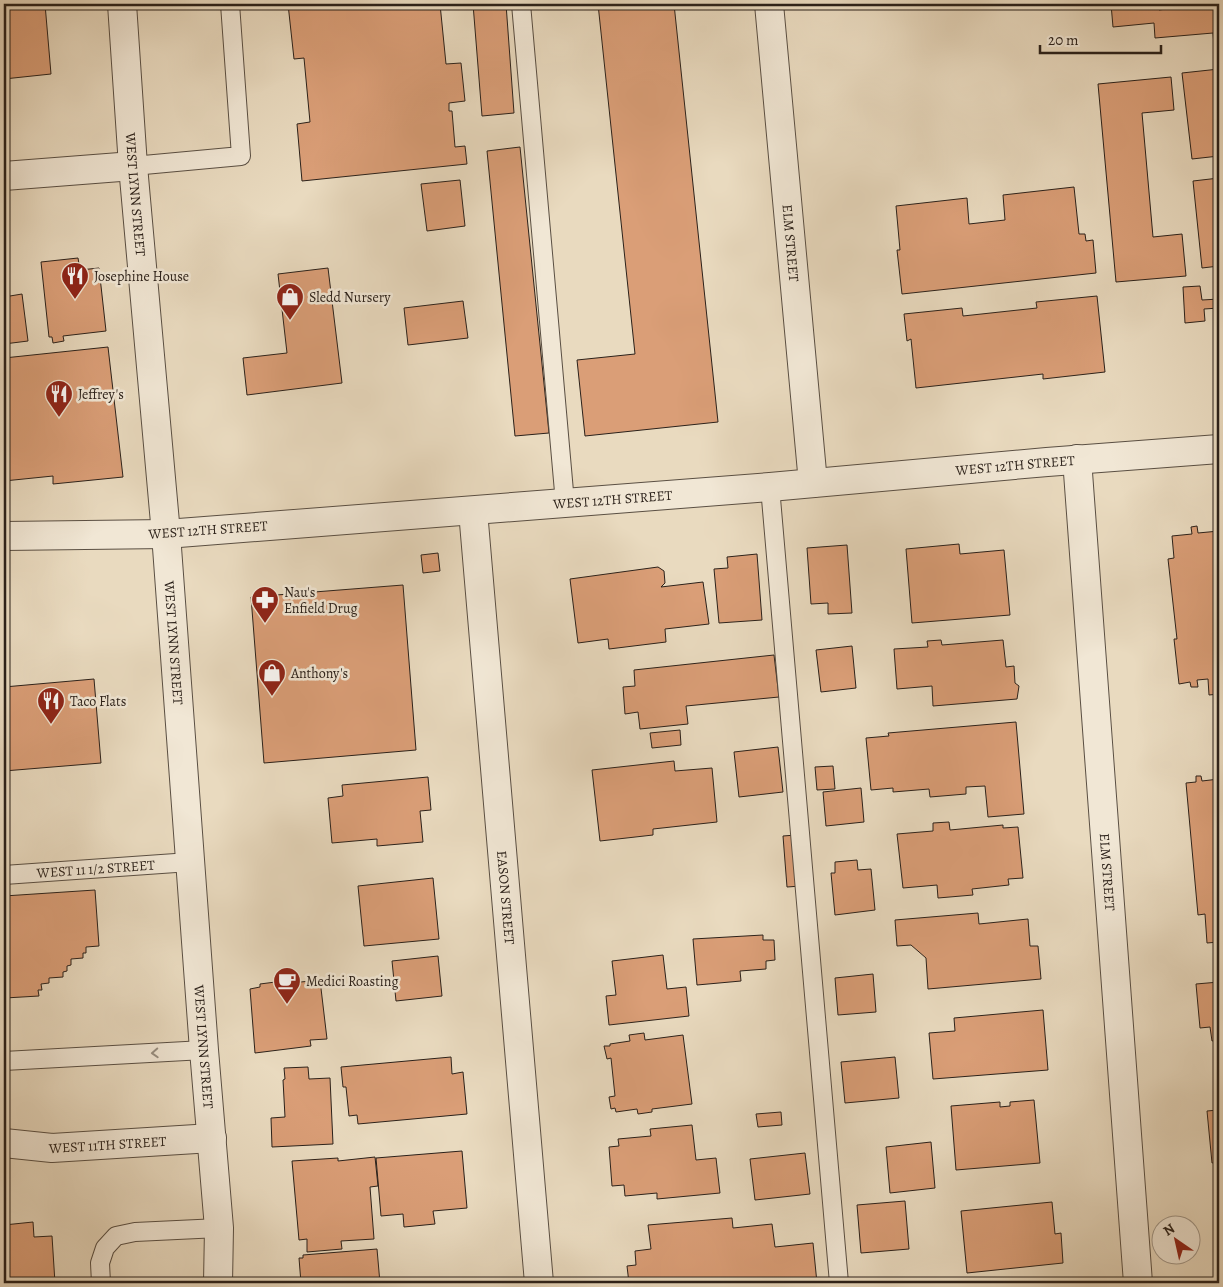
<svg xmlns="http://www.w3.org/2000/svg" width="1223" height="1287" viewBox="0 0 1223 1287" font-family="Alegreya,serif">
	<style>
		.building { fill: #da9e77; stroke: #2b211a }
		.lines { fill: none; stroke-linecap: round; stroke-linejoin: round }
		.service-casing { stroke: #5a4f43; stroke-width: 20 }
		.minor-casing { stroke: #5a4f43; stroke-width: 30 }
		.tertiary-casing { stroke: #5a4f43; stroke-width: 30 }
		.service { stroke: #f1e7d5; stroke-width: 18 }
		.minor { stroke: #f1e7d5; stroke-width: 28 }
		.tertiary { stroke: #f1e7d5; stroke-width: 28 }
		.oneway { stroke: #988e81 }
		.labels { text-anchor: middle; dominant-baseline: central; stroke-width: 5; stroke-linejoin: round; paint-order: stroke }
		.street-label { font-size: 14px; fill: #2b211a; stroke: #f1e7d5 }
		.poi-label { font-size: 14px; fill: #2b211a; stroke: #f1e7d5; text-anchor: start }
	</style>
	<rect width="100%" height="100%" fill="#e9dabf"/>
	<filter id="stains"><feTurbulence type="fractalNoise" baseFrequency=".004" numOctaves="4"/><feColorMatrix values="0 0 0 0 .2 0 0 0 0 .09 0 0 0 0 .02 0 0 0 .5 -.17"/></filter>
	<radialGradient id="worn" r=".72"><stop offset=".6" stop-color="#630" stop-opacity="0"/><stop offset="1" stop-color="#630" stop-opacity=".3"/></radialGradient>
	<path class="building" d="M4,4H45L51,74L4,79Z
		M288,4H440L446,64L461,63L465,101L449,103V111H452L455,147L465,146L467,164L302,181L297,124L310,122L304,58L294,59Z
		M473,4H506L514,113L482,116Z
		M598,4H674L718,422L585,436L577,360L635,354Z
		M1111,4H1159V10L1196,5L1195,4H1219V58H1215L1213,33L1155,38L1154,23L1113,27Z
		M1219,69V156L1192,159L1182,73Z
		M1171,77L1174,110L1142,113L1153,237L1182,234L1186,276L1116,282L1098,84Z
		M520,147L549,433L515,436L487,151Z
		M1219,178V266L1202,268L1193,181Z
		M460,180L465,226L427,231L421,184Z
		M1074,187L1079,234H1085L1086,241L1093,240L1096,273L902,294L897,250H900L896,206L967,198L969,224L1005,220L1003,195Z
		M78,258L80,270L99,268L106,331L63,336L64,341L53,343L52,337H49L41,262Z
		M328,268L342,383L247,395L243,358L287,353L278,274Z
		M1200,286L1202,300L1219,299V308L1204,309L1205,321L1185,323L1183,287Z
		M22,294L28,341L4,344V297Z
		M1097,296L1105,372L1043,379V374L916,388L911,339L907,341L904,314L962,308L963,316L1037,308L1036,302Z
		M463,301L468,338L408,345L404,308Z
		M108,347L123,477L53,484V476L4,481V358Z
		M1197,526L1198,533L1219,531V694L1209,695L1208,679L1197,680L1198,687H1191L1190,682L1179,684L1174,639H1177L1168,559L1174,558L1172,536L1192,534L1191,527Z
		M959,544L960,554L1004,550L1010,615L912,623L906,549Z
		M847,545L852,613L828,614V603L811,604L807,548Z
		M438,553L440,571L423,573L421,555Z
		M757,554L762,620L719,623L714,569L728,568L727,557Z
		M658,567L664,571L665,583L661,587L703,582L709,624L665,629L666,642L609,649L608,639L578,643L570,579Z
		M403,585L416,750L264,763L251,597Z
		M941,640L942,645L1003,640L1006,667L1014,666L1015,683L1019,686L1017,699L933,706L932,686L897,689L894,649L928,647L927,641Z
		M852,646L856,688L821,692L816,650Z
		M774,655L779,697L686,706L688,724L640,729L638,712L625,714L623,687L635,686L634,670Z
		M94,679L101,763L4,771V687Z
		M1016,722L1024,814L988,817L985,786L966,787V794L930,797L929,789L893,792V788L871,790L866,738L889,736L888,733Z
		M680,730L681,745L652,748L650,733Z
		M778,747L783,792L739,797L734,752Z
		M674,761L675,771L712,768L717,822L653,829V835L600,841L592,770Z
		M833,766L835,789L817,790L815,767Z
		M1196,776H1201L1202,781L1219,779V942L1207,943L1205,914L1198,915L1186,783L1196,782Z
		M428,777L431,810L420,811L423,842L377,846V839L332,843L328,798L343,796L342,785Z
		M861,788L864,822L826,826L823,792Z
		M949,822L950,830L1003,825V828L1018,827L1023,878L1008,879L1009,885L972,889L973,895L938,898L937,885L903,888L897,834L933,831V823Z
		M796,835L801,886L787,887L783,836Z
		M857,860L858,870L871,869L875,910L835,915L831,873H835V862Z
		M433,878L439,939L364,946L358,886Z
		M95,890L99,946L86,947V953H83V958L71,959V965L67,966V971L63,972V977L49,978V983L41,984L42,990H38L39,996L5,998L4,896Z
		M978,913L979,924L1028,919L1030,946H1038L1041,979L928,989L926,958L911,945L897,946L895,920Z
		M763,935V940H774L775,960L766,961V969L740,971L741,981L697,985L693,939Z
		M663,955L667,989L686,987L689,1016L609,1025L606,996L616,995L612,961Z
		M438,956L442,996L396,1001L392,961Z
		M873,974L876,1012L838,1015L835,978Z
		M291,980V983L320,980L327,1039L310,1040L311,1046L255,1053L250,989L260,987V984Z
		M1219,982V1040L1212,1041L1210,1027L1200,1028L1196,984Z
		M1043,1010L1048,1070L933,1079L929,1033L955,1031L954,1018Z
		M644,1033L645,1040L683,1035L692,1104L652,1109V1112L638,1114L637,1109L616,1112L615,1108L611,1109L609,1097L615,1096L611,1058L607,1059L604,1046H610V1044L630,1041L629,1035Z
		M451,1057L452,1074L463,1072L467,1114L358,1124L357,1115L349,1116L346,1087H343L341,1067Z
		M895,1057L899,1098L845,1103L841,1062Z
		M308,1067L309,1079L330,1078L333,1144L272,1147L271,1118L285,1117L283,1080L285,1079L284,1068Z
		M1215,1085H1219V1162L1212,1163L1207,1111L1218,1110Z
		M1034,1100L1040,1163L956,1170L951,1106L1000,1102V1107L1010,1106V1102Z
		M781,1112L782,1125L758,1127L756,1114Z
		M692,1125L696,1160L716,1158L720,1193L657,1199V1193L625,1196L624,1185L612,1186L609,1147L619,1146L618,1139L651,1136L650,1129Z
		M931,1142L935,1188L890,1193L886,1147Z
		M462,1151L467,1208L433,1211L435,1224L404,1227L403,1214L381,1216L376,1158Z
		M805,1153L810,1194L755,1200L750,1159Z
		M375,1157L378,1186L370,1187L374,1239L341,1241L342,1249L307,1252V1239L299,1240L292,1161L338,1158V1161Z
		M905,1201L909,1249L861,1253L857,1205Z
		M1052,1202L1055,1234L1061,1233L1063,1263L967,1273L961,1211Z
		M732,1218L733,1228L772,1224L775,1247L813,1243L817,1283H629L627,1266L636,1265L635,1251L651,1249L648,1225Z
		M33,1222L34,1237L52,1236L55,1283H4V1225Z
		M377,1249L380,1283H301L299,1258H303V1255Z
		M1066,1280L1067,1283H1028Z"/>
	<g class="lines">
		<defs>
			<g id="service">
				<path d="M521,4L565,503"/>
				<path d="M133,166L241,156L230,4"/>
				<path d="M770,487L839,1283"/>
				<path id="s1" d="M4,875L190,862"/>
				<path d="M4,1061L204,1050"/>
				<path d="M101,1283L100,1263L105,1248L116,1236L135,1232L219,1228"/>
			</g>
			<g id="minor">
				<path id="s2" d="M769,4L813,483"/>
				<path d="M4,176L133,166"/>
				<path id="s3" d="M1077,459L1138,1283"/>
				<path id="s4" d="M473,511L539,1283"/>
				<path d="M4,536L166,534"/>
				<path id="s5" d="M4,1143L52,1148L212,1138"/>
			</g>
			<g id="tertiary">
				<path id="s6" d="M122,4L133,166L166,534L204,1050L219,1228L218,1283"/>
				<path id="s7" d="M166,534L770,487L1047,462L1219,449"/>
			</g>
		</defs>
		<use href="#service" class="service-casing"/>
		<use href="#minor" class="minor-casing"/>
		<use href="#tertiary" class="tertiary-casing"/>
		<use href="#service" class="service"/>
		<use href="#minor" class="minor"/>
		<use href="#tertiary" class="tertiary"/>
	</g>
	<defs><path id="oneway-chevron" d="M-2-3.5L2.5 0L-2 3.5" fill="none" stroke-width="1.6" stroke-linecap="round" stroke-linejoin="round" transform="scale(1.25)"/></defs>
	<use class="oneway" href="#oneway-chevron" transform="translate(155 1053) rotate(177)"/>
	<defs>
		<symbol id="restaurant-pin" viewBox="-11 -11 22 30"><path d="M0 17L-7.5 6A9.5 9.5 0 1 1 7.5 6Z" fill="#8f2418" stroke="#f1e7d5"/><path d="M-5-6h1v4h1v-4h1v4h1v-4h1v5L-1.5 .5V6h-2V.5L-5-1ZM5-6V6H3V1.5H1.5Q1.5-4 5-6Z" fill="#fff"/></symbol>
		<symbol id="shop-pin" viewBox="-11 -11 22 30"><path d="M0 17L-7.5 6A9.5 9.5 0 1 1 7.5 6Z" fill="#8f2418" stroke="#f1e7d5"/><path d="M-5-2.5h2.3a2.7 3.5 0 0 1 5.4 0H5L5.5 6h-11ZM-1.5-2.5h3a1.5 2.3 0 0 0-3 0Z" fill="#fff"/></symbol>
		<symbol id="pharmacy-pin" viewBox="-11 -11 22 30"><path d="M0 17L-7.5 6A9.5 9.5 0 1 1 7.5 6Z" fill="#8f2418" stroke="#f1e7d5"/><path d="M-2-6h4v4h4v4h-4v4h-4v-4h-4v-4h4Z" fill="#fff"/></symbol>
		<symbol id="cafe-pin" viewBox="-11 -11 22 30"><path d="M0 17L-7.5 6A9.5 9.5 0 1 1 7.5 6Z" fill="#8f2418" stroke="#f1e7d5"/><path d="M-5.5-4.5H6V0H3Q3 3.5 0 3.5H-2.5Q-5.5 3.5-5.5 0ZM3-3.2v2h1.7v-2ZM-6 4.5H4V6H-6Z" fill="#fff"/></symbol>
	</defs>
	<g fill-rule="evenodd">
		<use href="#restaurant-pin" x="59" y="260" width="32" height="43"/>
		<use href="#shop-pin" x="274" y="281" width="32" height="43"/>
		<use href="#restaurant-pin" x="43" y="378" width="32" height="43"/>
		<use href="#pharmacy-pin" x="249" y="584" width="32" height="43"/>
		<use href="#shop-pin" x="256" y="657" width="32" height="43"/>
		<use href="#restaurant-pin" x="35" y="685" width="32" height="43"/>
		<use href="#cafe-pin" x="271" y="965" width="32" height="43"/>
	</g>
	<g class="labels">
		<g class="street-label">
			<text stroke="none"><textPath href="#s6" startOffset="191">WEST LYNN STREET</textPath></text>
			<text stroke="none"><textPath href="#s2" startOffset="240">ELM STREET</textPath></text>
			<text stroke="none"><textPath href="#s7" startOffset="852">WEST 12TH STREET</textPath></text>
			<text stroke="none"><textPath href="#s7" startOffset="448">WEST 12TH STREET</textPath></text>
			<text transform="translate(208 530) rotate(-4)">WEST 12TH STREET</text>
			<text stroke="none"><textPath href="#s6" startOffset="641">WEST LYNN STREET</textPath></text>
			<text stroke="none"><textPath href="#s1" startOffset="92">WEST 11 1/2 STREET</textPath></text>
			<text stroke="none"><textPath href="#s3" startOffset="414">ELM STREET</textPath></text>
			<text stroke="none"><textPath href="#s4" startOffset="388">EASON STREET</textPath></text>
			<text stroke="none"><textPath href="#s6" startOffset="1046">WEST LYNN STREET</textPath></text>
			<text stroke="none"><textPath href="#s5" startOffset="104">WEST 11TH STREET</textPath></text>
		</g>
		<g class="poi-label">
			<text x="94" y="276">Josephine House</text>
			<text x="309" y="297">Sledd Nursery</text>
			<text x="78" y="394">Jeffrey's</text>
			<text x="284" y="592">Nau's<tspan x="284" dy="16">Enfield Drug</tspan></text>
			<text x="291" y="673">Anthony's</text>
			<text x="70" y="701">Taco Flats</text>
			<text x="306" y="981">Medici Roasting</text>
		</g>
	</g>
	<rect width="1223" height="1287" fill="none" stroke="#e9dabf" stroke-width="20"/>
	<rect x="5" y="5" width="1213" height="1277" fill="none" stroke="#2b211a" stroke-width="2.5"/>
	<rect x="10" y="10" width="1203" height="1267" fill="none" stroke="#2b211a"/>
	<g transform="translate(1176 1240) rotate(326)"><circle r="24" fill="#f1e7d5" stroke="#a2988a"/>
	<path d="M0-4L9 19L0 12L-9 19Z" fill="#8f2418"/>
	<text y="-8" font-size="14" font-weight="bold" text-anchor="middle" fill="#2b211a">N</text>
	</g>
	<path d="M1040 45v8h121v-8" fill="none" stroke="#2b211a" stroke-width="2.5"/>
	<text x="1048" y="45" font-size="15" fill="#2b211a" stroke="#f1e7d5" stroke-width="4" paint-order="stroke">20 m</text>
	<rect width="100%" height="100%" filter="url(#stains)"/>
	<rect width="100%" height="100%" fill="url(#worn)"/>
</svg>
